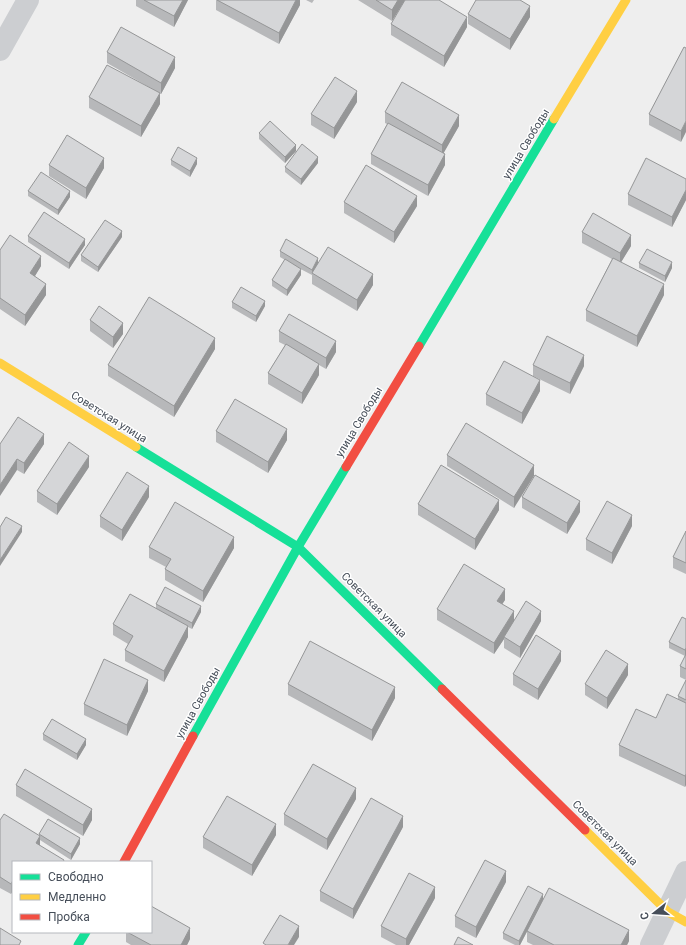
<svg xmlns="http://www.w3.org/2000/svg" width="686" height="945" viewBox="0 0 686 945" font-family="Roboto,sans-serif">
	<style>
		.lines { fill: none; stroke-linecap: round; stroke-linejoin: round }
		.street { stroke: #ccced1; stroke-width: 22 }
		.fast { stroke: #16e098; stroke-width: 9 }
		.slow { stroke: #ffcf43; stroke-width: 9 }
		.jam { stroke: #f24e42; stroke-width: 9 }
		.wall { fill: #b7b8ba }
		.shaded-wall { fill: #959697 }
		.building { fill: #d5d6d8; stroke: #959697 }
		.labels { text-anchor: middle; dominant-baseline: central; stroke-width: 3; stroke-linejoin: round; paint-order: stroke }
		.street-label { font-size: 11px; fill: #464e59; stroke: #fff }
	</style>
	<rect width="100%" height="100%" fill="#eee"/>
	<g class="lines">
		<path class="street" d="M0,50L28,0
			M651,945L686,872"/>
		<path class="fast" d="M419,346L554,119
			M136,447L298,547L442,689
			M193,736L298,547L346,467
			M78,945L86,932"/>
		<path class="slow" d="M554,119L626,0
			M0,363L136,447
			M585,830L668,912L686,922"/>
		<path class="jam" d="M346,467L419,346
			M442,689L585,830
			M124,862L193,736"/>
	</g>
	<path class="wall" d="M136,0H188L174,27L136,6Z
		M216,0H300V5L279,44L216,10Z
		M306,0H314L312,3Z
		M358,0H405L392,21Z
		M468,14L530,17L510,50L468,24Z
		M391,24L467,27L444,67L391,35Z
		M684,47L681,142L649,125V114Z
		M107,52L175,68L161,94L107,63Z
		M89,97L160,104L141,137L89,108Z
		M357,102L334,139L311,125V114Z
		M385,112L459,126L443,153L445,165L428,196L371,164V154L387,124L385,123Z
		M259,133L296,151L285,163L259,139Z
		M171,160L197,164L190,177L171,165Z
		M318,163L301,185L285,172V167Z
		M49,165L104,168L86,199L49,176Z
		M686,179V200L672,227L628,205V194Z
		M28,191L70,197L58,215L28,196Z
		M344,202L417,206L394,243L344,213Z
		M582,232L631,246L621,262L664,295L637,347L586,321V310L612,259L582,243Z
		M28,236L85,245L69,269L28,242Z
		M122,237L98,272L81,261V255Z
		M0,250L41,266L35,276L46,295L25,326L0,309Z
		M280,251L318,263L373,285L357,311L312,284V275L291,264L301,275L287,296L272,286V280L285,260L280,257Z
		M639,263L672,268L665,282L639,268Z
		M232,302L265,306L256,322L232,308Z
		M90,320L123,334L113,348L90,331Z
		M279,331L336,352L326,369L319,365V375L302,404L268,384V373L285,345L279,342Z
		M215,349L174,417L108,376V365Z
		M533,365L584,366L570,394L533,376Z
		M540,391L522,424L486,405V394Z
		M216,431L287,440L268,473L216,442Z
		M0,444H44L24,474L17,470Z
		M447,455L534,465L514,508L447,466Z
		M89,467L57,515L37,502V491Z
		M149,497L122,541L100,527V516Z
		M522,497L580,512L567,534L522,508Z
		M418,504L499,510L475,550L418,515Z
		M632,526L612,564L586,550V539Z
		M686,531V574L673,568V557Z
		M149,547L234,548L203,602L165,580V569L166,567L149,558Z
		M505,600L502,604L514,621H541L520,658L504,648V639L494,654L437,620V609Z
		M156,604L201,612L192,629L188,627V637L164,682L125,661V650L128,644L113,635V624L156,608Z
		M686,619V680L680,677V666L685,656L669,648V642Z
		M561,661L538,700L513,685V674Z
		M628,675L607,709L585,695V684Z
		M686,681V785L685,787L619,756V745L656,718L678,699V696Z
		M288,684L395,698L372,741L288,695Z
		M148,691L127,736L84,715V704Z
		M43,734L86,745L77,760L43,740Z
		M16,785L92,820L83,836L16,796Z
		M356,799L327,850L284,825V814Z
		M0,820L39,836V834L80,844L71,860L40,840V846L64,862H13L11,894L0,888Z
		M403,827L353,919L320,901V891Z
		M276,835L252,876L203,848V837Z
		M506,882L476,938L455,927V916Z
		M435,898L409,945H396L381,937V926Z
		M543,899L629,941L627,945H533L527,942V932L520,945H515L503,939V933Z
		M126,932H151L190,939L187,945H131L126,942Z"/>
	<path class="shaded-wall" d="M183,0H188L174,27V16Z
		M296,0H300V5L279,44V33Z
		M398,0H405L392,21V10Z
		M530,6V17L510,50V39Z
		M467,17V27L444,67V56Z
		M175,57V68L161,94V83Z
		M357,91V102L334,139V128Z
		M160,93V104L141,137V126Z
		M459,115V126L442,156V145Z
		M686,121V132L681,142V131Z
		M296,145V151L285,163V157Z
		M445,154V165L428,196V185Z
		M318,157V163L301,185V179Z
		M104,158V168L86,199V188Z
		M197,158V164L190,177V171Z
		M686,190V200L672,227V217Z
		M70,191V197L58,215V210Z
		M417,196V206L394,243V232Z
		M122,231V237L98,272V267Z
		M631,235V246L620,264V253Z
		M85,239V245L69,269V263Z
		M41,256V266L30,284V273Z
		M318,258V264L312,273V275V270Z
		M672,262V268L665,282V276Z
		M301,269V275L287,296V290Z
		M373,274V285L357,311V300Z
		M46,284V295L25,326V315Z
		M664,284V295L637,347V336Z
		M265,301V306L256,322V316Z
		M123,323V334L113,348V337Z
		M215,338V349L174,417V406Z
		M336,341V352L326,369V358Z
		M584,355V366L570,394V383Z
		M319,364V375L302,404V393Z
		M540,380V391L522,424V413Z
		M287,429V440L268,473V462Z
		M44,434V444L24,474V463Z
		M89,456V467L57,515V504Z
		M17,459V470L0,496V485Z
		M534,465V476L514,508V497Z
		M149,486V497L122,541V530Z
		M499,500V510L475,550V539Z
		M580,501V512L567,534V523Z
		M632,515V526L612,564V553Z
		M22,526V532L0,566V560Z
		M234,537V548L203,602V591Z
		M505,589V600L497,612V601Z
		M201,606V612L192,629V623Z
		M514,611V622L504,637V639L494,654V643Z
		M541,611V621L520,658V647Z
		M188,626V637L164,682V671Z
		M686,648V654L685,656V650Z
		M561,651V661L538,700V689Z
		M628,664V675L607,709V698Z
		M148,680V691L127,736V725Z
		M395,687V698L372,741V730Z
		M86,739V745L77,760V754Z
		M686,774V785L685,787V776Z
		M356,788V799L327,850V839Z
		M92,809V820L83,836V825Z
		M403,816V827L353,919V909Z
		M276,824V835L252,876V865Z
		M40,836V847L36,843Z
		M80,838V844L71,860V854Z
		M506,871V882L476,938V927Z
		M13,880V891L11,894V884Z
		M435,887V898L409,945H406V939Z
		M543,894V900L520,945H519V941Z
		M299,926V937L294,945H288Z
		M190,928V939L187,945H181Z
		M629,930V941L627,945H621Z"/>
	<path class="building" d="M144,0H183L174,16Z
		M217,0H296L279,33Z
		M376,0H398L392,10Z
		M405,0H439L467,17L444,56L391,24Z
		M476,0H520L530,6L510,39L468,14Z
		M121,27L175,57L161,83L107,52Z
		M684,47L686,48V121L681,131L649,114Z
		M107,65L160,93L141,126L89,97Z
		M335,77L357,91L334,128L311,114Z
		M402,82L459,115L442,145L385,112Z
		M270,121L296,145L285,157L259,133Z
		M388,123L445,154L428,185L371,154Z
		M67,135L104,158L86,188L49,165Z
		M302,144L318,157L301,179L285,167Z
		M178,147L197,158L190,171L171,160Z
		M646,158L686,179V190L672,217L628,194Z
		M366,165L417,196L394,232L344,202Z
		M41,172L70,191L58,210L28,191Z
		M44,212L85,239L69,263L28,236Z
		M593,213L631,235L620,253L582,232Z
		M105,220L122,231L98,267L81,255Z
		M10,235L41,256L30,273L46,284L25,315L0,298V250Z
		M286,239L318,258L312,270L280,251Z
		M328,247L373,274L357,300L312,273Z
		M647,249L672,262L665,276L639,263Z
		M613,258L664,284L637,336L586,310Z
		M285,259L301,269L287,290L272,280Z
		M241,287L265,301L256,316L232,302Z
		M149,297L215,338L174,406L108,365Z
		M99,306L123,323L113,337L90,320Z
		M289,314L336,341L326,358L279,331Z
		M547,336L584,355L570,383L533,365Z
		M286,344L319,364L302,393L268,373Z
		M504,361L540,380L522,413L486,394Z
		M235,399L287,429L268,462L216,431Z
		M18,417L44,434L24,463L17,459L0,485V444Z
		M466,423L534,465L514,497L447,455Z
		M69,442L89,456L57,504L37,491Z
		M441,465L499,500L475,539L418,504Z
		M127,472L149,486L122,530L100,516Z
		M535,475L580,501L567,523L522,497Z
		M607,501L632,515L612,553L586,539Z
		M175,502L234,537L203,591L165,569L171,559L149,547Z
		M6,517L22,526L0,560V527Z
		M686,531V563L673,557Z
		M464,564L505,589L497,601L514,611L494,643L437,609Z
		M165,587L201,606L192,623L156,604Z
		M130,594L188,626L164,671L125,650L133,636L113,624Z
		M526,601L541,611L520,647L504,637Z
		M682,617L686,619V648L685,650L669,642Z
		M536,635L561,651L538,689L513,674Z
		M310,641L395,687L372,730L288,684Z
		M606,650L628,664L607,698L585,684Z
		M686,654V669L680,666Z
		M104,659L148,680L127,725L84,704Z
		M686,680V700L678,696Z
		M667,694L686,703V774L685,776L619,745L636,709L656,718Z
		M52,719L86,739L77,754L43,734Z
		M313,764L356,788L327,839L284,814Z
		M25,769L92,809L83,825L16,785Z
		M227,796L276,824L252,865L203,837Z
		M371,798L403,816L353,909L320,891Z
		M4,814L40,836L36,843L64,860L63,862H13V880L11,884L0,877V820Z
		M48,819L80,838L71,854L39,834Z
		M485,860L506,871L476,927L455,916Z
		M409,873L435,887L406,939L381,926Z
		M528,886L543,894L519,941L503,933Z
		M549,888L629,930L621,945H554L527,931Z
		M151,906L190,928L181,945H151L127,932H151Z
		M280,915L299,926L288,945H266L263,943Z
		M0,928L21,941L19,945H0Z
		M458,937L473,945H454Z"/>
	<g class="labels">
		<g class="street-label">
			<text transform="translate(526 144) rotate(-59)">улица Свободы</text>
			<text transform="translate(109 417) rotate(32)">Советская улица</text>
			<text transform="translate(359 422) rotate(-59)">улица Свободы</text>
			<text transform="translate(374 605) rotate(45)">Советская улица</text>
			<text transform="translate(198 703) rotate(-61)">улица Свободы</text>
			<text transform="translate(605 833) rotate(45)">Советская улица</text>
		</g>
	</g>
	<rect x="12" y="861" width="140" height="72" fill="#ffffff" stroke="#b5b8bd"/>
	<rect x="20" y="874" width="20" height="6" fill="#16e098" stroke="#b5b8bd"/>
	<text x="48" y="881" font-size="12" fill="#464e59">Свободно</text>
	<rect x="20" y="894" width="20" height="6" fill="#ffcf43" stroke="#b5b8bd"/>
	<text x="48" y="901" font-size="12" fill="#464e59">Медленно</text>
	<rect x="20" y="914" width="20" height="6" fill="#f24e42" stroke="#b5b8bd"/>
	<text x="48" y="921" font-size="12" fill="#464e59">Пробка</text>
	<g transform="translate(654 913) rotate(253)" stroke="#ffffff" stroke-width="3" paint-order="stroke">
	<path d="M0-3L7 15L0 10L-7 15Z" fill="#464e59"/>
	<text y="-6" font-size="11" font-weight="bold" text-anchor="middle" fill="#464e59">С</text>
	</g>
</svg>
